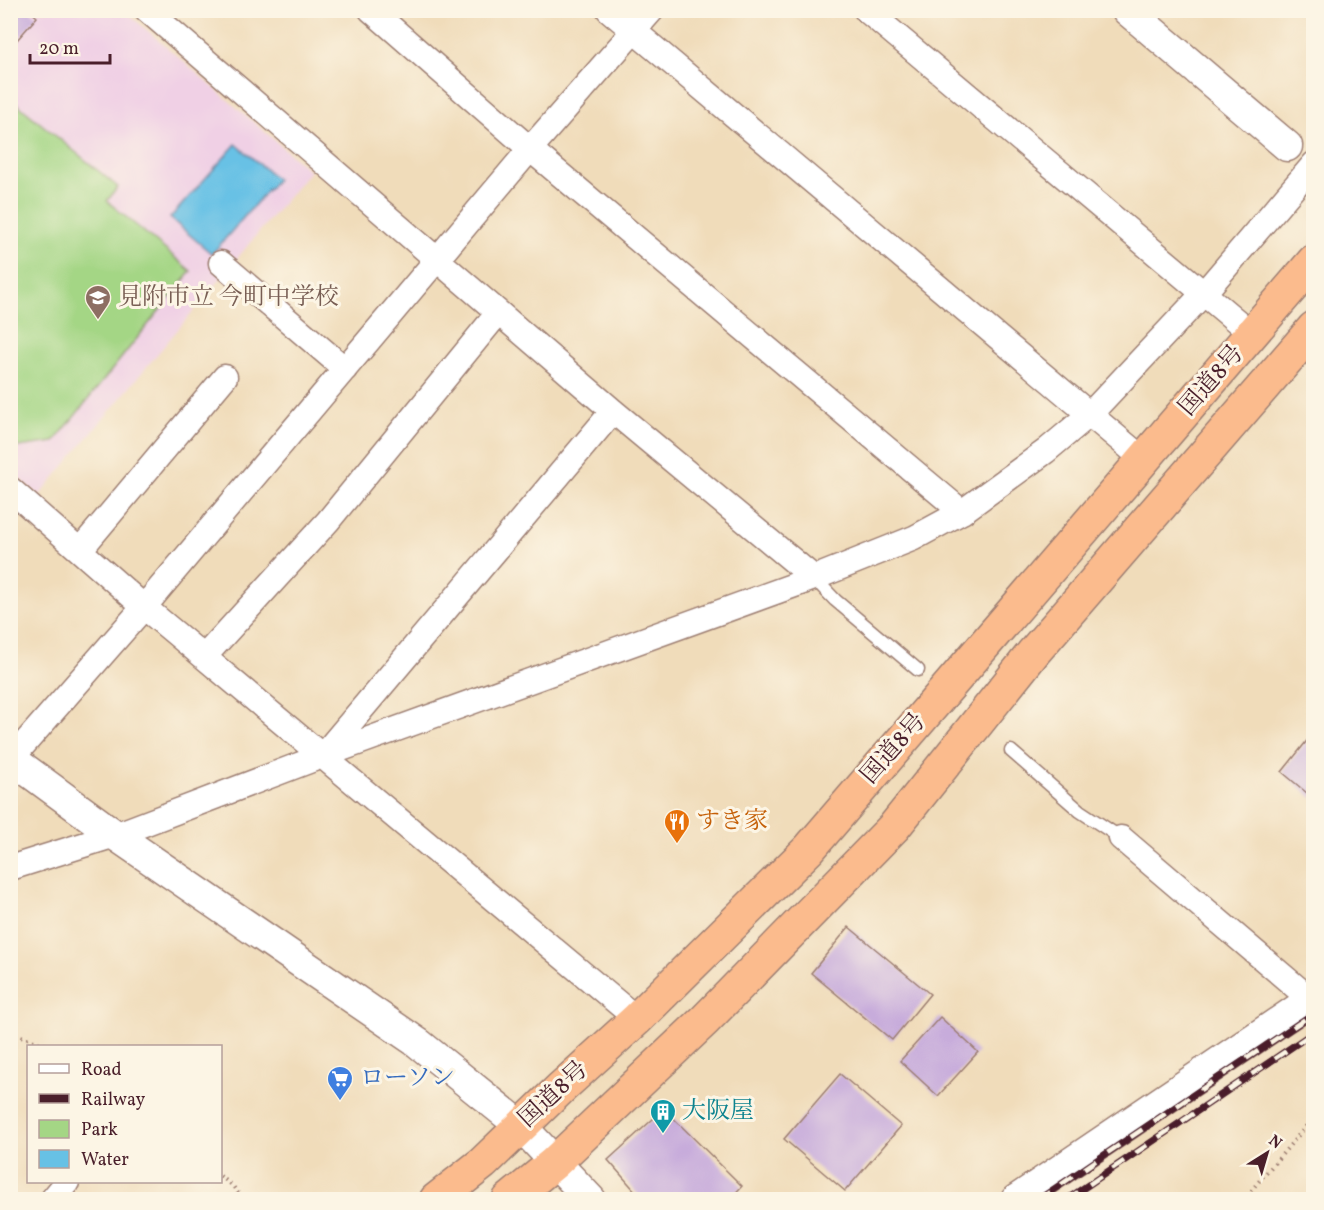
<svg xmlns="http://www.w3.org/2000/svg" width="1324" height="1210" viewBox="0 0 1324 1210" font-family="Vollkorn,'Noto Serif JP',serif">
	<style>
		.built { fill: #f0d0e5 }
		.green { fill: #a4d685; stroke: #777a58; stroke-width: 1.5 }
		.water { fill: #67c1e5; stroke: #587088; stroke-width: 1.5 }
		.building { fill: #c7acdb }
		.lines { fill: none; stroke-linecap: round; stroke-linejoin: round }
		.service-casing { stroke: #9d7e72; stroke-width: 15 }
		.minor-casing { stroke: #9d7e72; stroke-width: 27 }
		.tertiary-casing { stroke: #9d7e72; stroke-width: 33 }
		.trunk-casing { stroke: #9d7e72; stroke-width: 36 }
		.path { stroke: #9d7e72; stroke-width: 4; stroke-dasharray: 1.5 4.5; stroke-linecap: butt }
		.service { stroke: #fff; stroke-width: 12 }
		.minor { stroke: #fff; stroke-width: 24 }
		.tertiary { stroke: #fff; stroke-width: 30 }
		.trunk { stroke: #fbbb8d; stroke-width: 33 }
		.rail-casing { stroke: #4a1f2b; stroke-width: 7 }
		.rail { stroke: #fcf5e5; stroke-width: 4.5; stroke-dasharray: 14; stroke-linecap: butt }
		.labels { text-anchor: middle; dominant-baseline: central; stroke-width: 6; stroke-linejoin: round; paint-order: stroke }
		.education-label { font-size: 24px; fill: #785e54; stroke: #fcf5e5; text-anchor: start }
		.street-label { font-size: 24px; fill: #4a1f2b; stroke: #fcf5e5 }
		.food-label { font-size: 24px; fill: #c56008; stroke: #fcf5e5; text-anchor: start }
		.shop-label { font-size: 24px; fill: #366cbe; stroke: #fcf5e5; text-anchor: start }
		.culture-label { font-size: 24px; fill: #0d838f; stroke: #fcf5e5; text-anchor: start }
	</style>
	<rect width="100%" height="100%" fill="#fcf5e5"/>
	<filter id="ink" filterUnits="userSpaceOnUse"><feTurbulence type="fractalNoise" baseFrequency=".0167" numOctaves="2"/><feDisplacementMap in="SourceGraphic" scale="12" xChannelSelector="R" yChannelSelector="G"/><feConvolveMatrix kernelMatrix="1 2 1 2 8 2 1 2 1" color-interpolation-filters="sRGB"/></filter>
	<filter id="wash" filterUnits="userSpaceOnUse"><feTurbulence type="fractalNoise" baseFrequency=".008" numOctaves="4" result="noise"/><feDisplacementMap in="SourceGraphic" scale="24" xChannelSelector="R" yChannelSelector="G"/><feGaussianBlur stdDeviation="1.35" result="paint"/><feColorMatrix in="noise" values="0 0 0 0 0 0 0 0 0 0 0 0 0 0 0 0 0 1.4 0 .05"/><feComposite in="paint" operator="in"/></filter>
	<g filter="url(#wash)">
		<rect width="100%" height="100%" fill="#f0dcba"/>
		<path class="built" d="M11,11H125L310,171L39,496L11,471Z"/>
		<path class="green" d="M11,99L118,187L107,201L191,271L54,442L12,448Z"/>
		<path class="water" d="M236,144L277,179L212,254L170,218Z"/>
		<g id="blocks">
			<path class="building" d="M10,10H29L37,17L10,48Z
				M1314,732V799L1282,772Z
				M849,927L930,994L892,1040L811,973Z
				M940,1017L978,1052L938,1096L900,1061Z
				M840,1074L901,1126L845,1191L784,1139Z
				M664,1109L742,1186L729,1200H643L608,1160Z"/>
		</g>
	</g>
	<g filter="url(#ink)">
		<use href="#blocks" fill-opacity="0" stroke="#9d7e72" stroke-width="1.5"/>
		<g class="lines">
			<defs>
				<path id="service" d="M814,578L835,600L918,670
					M1011,751L1080,811L1121,838"/>
				<path id="minor" d="M147,10L613,411L814,578
					M371,10L530,149L962,512
					M609,10L1144,460
					M866,10L1252,334
					M221,263L345,369
					M10,489L144,607L637,1019
					M80,550L225,377
					M204,657L328,521L498,313
					M324,754L613,411
					M11,759L144,607L530,149L652,10
					M1121,838L1303,993
					M10,868L115,835L322,756L814,578L914,538L962,512L1046,451L1090,414L1204,293L1314,164
					M52,1200L67,1182"/>
				<path id="tertiary" d="M1127,10L1287,146
					M10,758L115,835L418,1043L521,1126L591,1200
					M1016,1200L1314,998"/>
				<path id="trunk" d="M436,1200L483,1163L562,1087L637,1019L809,849L1314,261
					M509,1200L554,1163L705,1020L894,827L1033,653L1314,328"/>
			</defs>
			<use href="#service" class="service-casing"/>
			<use href="#minor" class="minor-casing"/>
			<use href="#tertiary" class="tertiary-casing"/>
			<use href="#trunk" class="trunk-casing"/>
			<path class="path" d="M10,1032L48,1046
				M220,1176L232,1185L243,1200
				M1243,1200L1314,1117"/>
			<use href="#service" class="service"/>
			<use href="#minor" class="minor"/>
			<use href="#tertiary" class="tertiary"/>
			<use href="#trunk" class="trunk"/>
			<defs>
				<path id="rail" d="M1038,1200L1314,1013
					M1066,1200L1314,1032"/>
			</defs>
			<use href="#rail" class="rail-casing"/>
			<use href="#rail" class="rail"/>
		</g>
	</g>
	<defs>
		<symbol id="school-pin" viewBox="-11 -11 22 30"><path d="M0 17L-7.5 6A9.5 9.5 0 1 1 7.5 6Z" fill="#8d6e63" stroke="#fcf5e5"/><path d="M0-5L7-2L0 1L-7-2ZM-4 1L0 2.5L4 1V4Q0 6-4 4Z" fill="#fff"/></symbol>
		<symbol id="restaurant-pin" viewBox="-11 -11 22 30"><path d="M0 17L-7.5 6A9.5 9.5 0 1 1 7.5 6Z" fill="#e8710a" stroke="#fcf5e5"/><path d="M-5-6h1v4h1v-4h1v4h1v-4h1v5L-1.5 .5V6h-2V.5L-5-1ZM5-6V6H3V1.5H1.5Q1.5-4 5-6Z" fill="#fff"/></symbol>
		<symbol id="supermarket-pin" viewBox="-11 -11 22 30"><path d="M0 17L-7.5 6A9.5 9.5 0 1 1 7.5 6Z" fill="#3f7fe0" stroke="#fcf5e5"/><path d="M-6-5.5h2.5l.6 2H6L4.5 2H-2.5L-4.4-4H-6ZM-1.5 3.2a1.3 1.3 0 1 0 .1 0ZM3 3.2a1.3 1.3 0 1 0 .1 0Z" fill="#fff"/></symbol>
		<symbol id="building-pin" viewBox="-11 -11 22 30"><path d="M0 17L-7.5 6A9.5 9.5 0 1 1 7.5 6Z" fill="#0f9aa8" stroke="#fcf5e5"/><path d="M-4-6H4V6H1V3H-1V6H-4ZM-2.5-4.3h1.7v1.8h-1.7ZM.8-4.3h1.7v1.8H.8ZM-2.5-1h1.7V.8h-1.7ZM.8-1h1.7V.8H.8Z" fill="#fff"/></symbol>
	</defs>
	<g fill-rule="evenodd">
		<use href="#school-pin" x="83" y="283" width="30" height="40"/>
		<use href="#restaurant-pin" x="662" y="807" width="30" height="40"/>
		<use href="#supermarket-pin" x="325" y="1064" width="30" height="40"/>
		<use href="#building-pin" x="648" y="1097" width="30" height="40"/>
	</g>
	<g class="labels">
		<g class="education-label">
			<text x="118" y="298">見附市立 今町中学校</text>
		</g>
		<g class="street-label">
			<text transform="translate(1212 381) rotate(-49)">国道8号</text>
			<text transform="translate(894 749) rotate(-49)">国道8号</text>
			<text transform="translate(554 1095) rotate(-43)">国道8号</text>
		</g>
		<g class="food-label">
			<text x="696" y="822">すき家</text>
		</g>
		<g class="shop-label">
			<text x="360" y="1079">ローソン</text>
		</g>
		<g class="culture-label">
			<text x="682" y="1112">大阪屋</text>
		</g>
	</g>
	<rect width="1324" height="1210" fill="none" stroke="#fcf5e5" stroke-width="36"/>
	<rect x="27" y="1045" width="195" height="138" fill="#fcf5e5" stroke="#b59f9b" stroke-width="1.5"/>
	<rect x="39" y="1064" width="30" height="9" fill="#ffffff" stroke="#b59f9b" stroke-width="1.5"/>
	<text x="81" y="1075" font-size="18" fill="#4a1f2b">Road</text>
	<rect x="39" y="1094" width="30" height="9" fill="#4a1f2b" stroke="#b59f9b" stroke-width="1.5"/>
	<text x="81" y="1105" font-size="18" fill="#4a1f2b">Railway</text>
	<rect x="39" y="1120" width="30" height="18" fill="#a4d685" stroke="#b59f9b" stroke-width="1.5"/>
	<text x="81" y="1135" font-size="18" fill="#4a1f2b">Park</text>
	<rect x="39" y="1150" width="30" height="18" fill="#67c1e5" stroke="#b59f9b" stroke-width="1.5"/>
	<text x="81" y="1165" font-size="18" fill="#4a1f2b">Water</text>
	<g transform="translate(1267 1153) rotate(37)" stroke="#fcf5e5" stroke-width="4.5" paint-order="stroke">
	<path d="M0-4.5L10 22L0 15L-10 22Z" fill="#4a1f2b"/>
	<text y="-9" font-size="16" font-weight="bold" text-anchor="middle" fill="#4a1f2b">N</text>
	</g>
	<path d="M30 54v9h80v-9" fill="none" stroke="#4a1f2b" stroke-width="3"/>
	<text x="39" y="54" font-size="18" fill="#4a1f2b" stroke="#fcf5e5" stroke-width="4.5" paint-order="stroke">20 m</text>
</svg>
